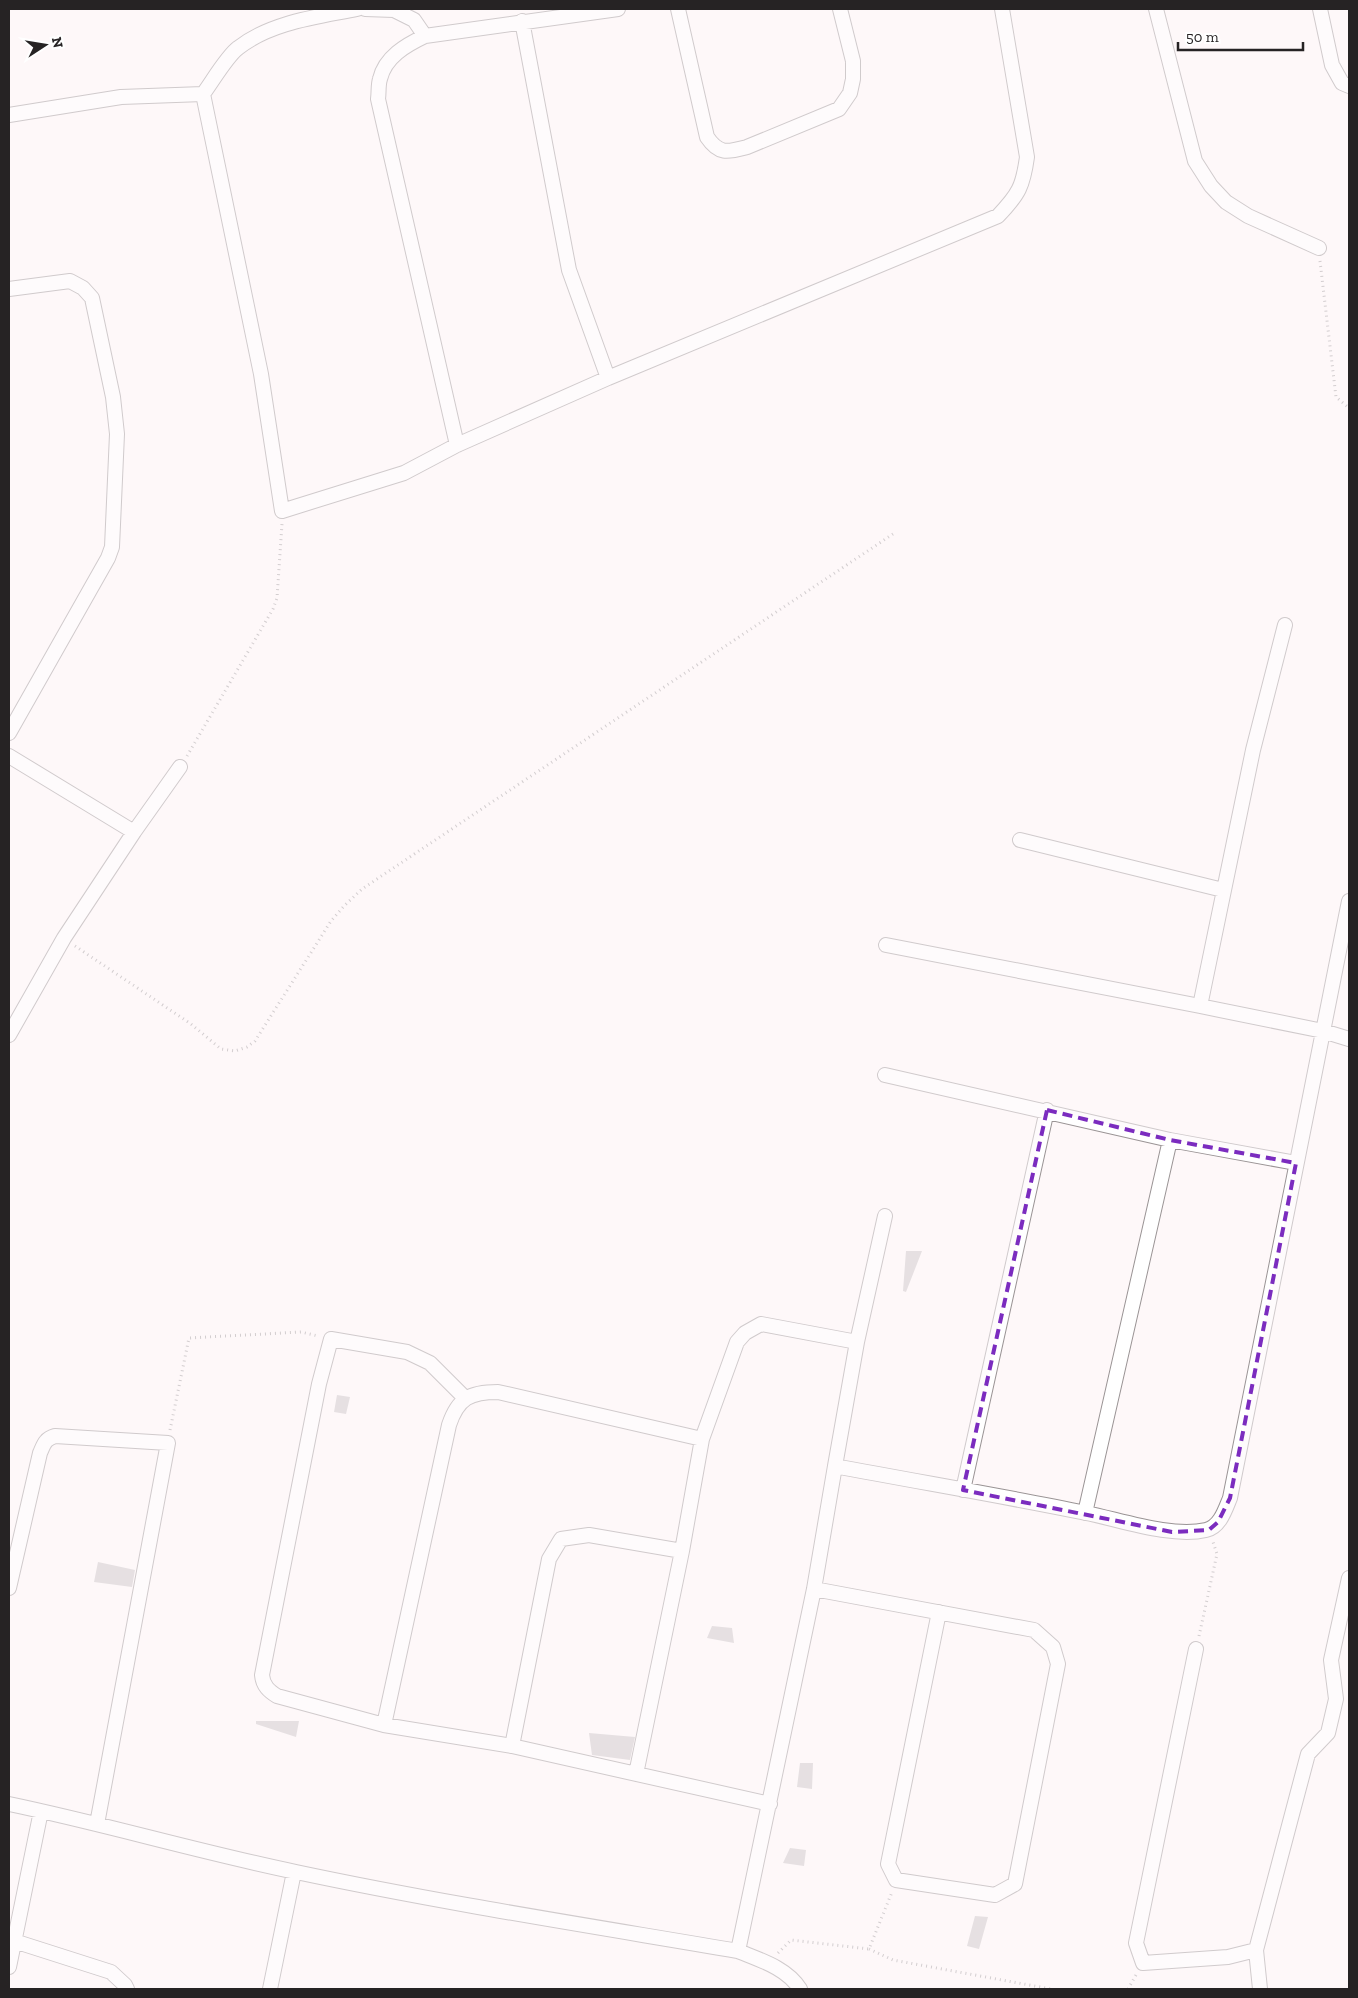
<svg xmlns="http://www.w3.org/2000/svg" width="1358" height="1998" viewBox="0 0 1358 1998" font-family="'Zilla Slab',serif">
	<style>
		.building { fill: #cac4c5 }
		.lines { fill: none; stroke-linecap: round; stroke-linejoin: round }
		.street-casing { stroke: #9a9495; stroke-width: 16 }
		.path { stroke: #a09b9c; stroke-width: 3; stroke-dasharray: 1 4; stroke-linecap: butt }
		.street { stroke: #fff; stroke-width: 14 }
		.marked { fill: none; stroke: #7b2cbf; stroke-width: 4; stroke-dasharray: 10 6; stroke-linejoin: round }
	</style>
	<rect width="100%" height="100%" fill="#fef8f9"/>
	<path class="building" d="M906,1251H922L906,1292L903,1291Z
		M337,1395L350,1397L346,1414L334,1412Z
		M98,1562L135,1570L132,1587L94,1582Z
		M712,1626L732,1628L734,1643L707,1638Z
		M256,1721H299L296,1737L256,1724Z
		M589,1733L635,1737L630,1760L592,1755Z
		M800,1763H813L812,1789L797,1787Z
		M790,1848L806,1850L804,1866L783,1863Z
		M975,1916L988,1917L979,1949L967,1946Z"/>
	<g class="lines">
		<defs>
			<path id="street" d="M357,9C317,17 271,22 238,48C227,56 212,82 203,94L261,374L282,511L404,473L457,445L608,378L998,216C1019,194 1023,186 1027,157L1002,9
				M365,9L394,10L414,20L425,36
				M678,9L707,137C719,155 728,152 747,147L839,109L850,93L853,79V61L840,9
				M1156,9L1195,161L1211,186L1226,202L1248,216L1319,248
				M1320,9L1332,65L1342,83L1349,86
				M522,21L569,270L608,378
				M9,115L121,97L203,94
				M9,289L70,281L83,288L92,298L113,397L117,434L112,547L108,558L9,733
				M457,445L378,99C379,92 378,85 380,79C385,57 406,45 425,36L618,9
				M1285,625L1253,750L1200,1006L1323,1031L1349,1039
				M9,756L134,832
				M1020,840L1223,890
				M886,945L1200,1006
				M9,1035L64,938L134,832L180,767
				M885,1075L1170,1140L1296,1163
				M465,1398L430,1363L407,1352L331,1339L319,1384L262,1675C263,1686 269,1691 277,1696L384,1725L512,1746
				M835,1466L857,1342L885,1216
				M963,1490L1047,1110
				M1085,1513L1170,1140
				M682,1551L589,1535L561,1539L549,1559L512,1746L770,1804
				M9,1588L40,1453C44,1444 45,1439 55,1436L168,1443L97,1824
				M814,1589L1034,1630L1053,1647L1058,1664L1015,1884L995,1895L896,1880L888,1864L939,1612
				M1196,1649L1136,1943L1143,1963L1228,1957L1256,1950L1308,1754L1328,1733L1336,1699L1331,1660L1349,1578
				M384,1725L449,1425C458,1398 470,1392 498,1392L702,1439
				M636,1774L682,1551L702,1439L737,1342L745,1333L761,1324L857,1342
				M9,1804C105,1824 199,1852 296,1872C442,1903 591,1926 738,1951C760,1960 787,1968 800,1989
				M14,1941L111,1972L125,1985L127,1989
				M1256,1950L1260,1989
				M738,1951L814,1589L835,1466C919,1482 1003,1496 1086,1513C1121,1520 1172,1538 1206,1530C1220,1527 1225,1510 1230,1498L1349,901
				M9,1967L41,1811
				M270,1989L294,1872"/>
		</defs>
		<use href="#street" class="street-casing"/>
		<path class="path" d="M1320,261L1336,397L1349,408
			M187,756L273,609L277,598L282,524
			M75,946L191,1024L221,1049L235,1051L247,1047L255,1041L331,921L344,906L362,889L893,534
			M170,1430L189,1338L301,1332L318,1336
			M1199,1636L1217,1554L1213,1542
			M869,1949L893,1960L1051,1989
			M778,1953L791,1940L869,1949L892,1892
			M1128,1989L1136,1975"/>
		<use href="#street" class="street"/>
	</g>
	<path d="M0 0H1358V1998H0ZM1047,1110L1170,1140L1296,1163L1230,1498L1218,1522L1209,1530L1172,1532L963,1490Z" fill="#fef8f9" fill-opacity=".55" fill-rule="evenodd"/>
	<path class="marked" d="M1047,1110L1170,1140L1296,1163L1230,1498L1218,1522L1209,1530L1172,1532L963,1490Z"/>
	<rect width="1358" height="1998" fill="none" stroke="#262324" stroke-width="20"/>
	<g transform="translate(45 45) rotate(78)" stroke="#ffffff" stroke-width="4" paint-order="stroke">
	<path d="M0-4L9 19L0 12L-9 19Z" fill="#262324"/>
	<text y="-8" font-size="14" font-weight="bold" text-anchor="middle" fill="#262324">N</text>
	</g>
	<path d="M1178 42v8h125v-8" fill="none" stroke="#262324" stroke-width="2.5"/>
	<text x="1186" y="42" font-size="15" fill="#262324" stroke="#ffffff" stroke-width="4" paint-order="stroke">50 m</text>
</svg>
